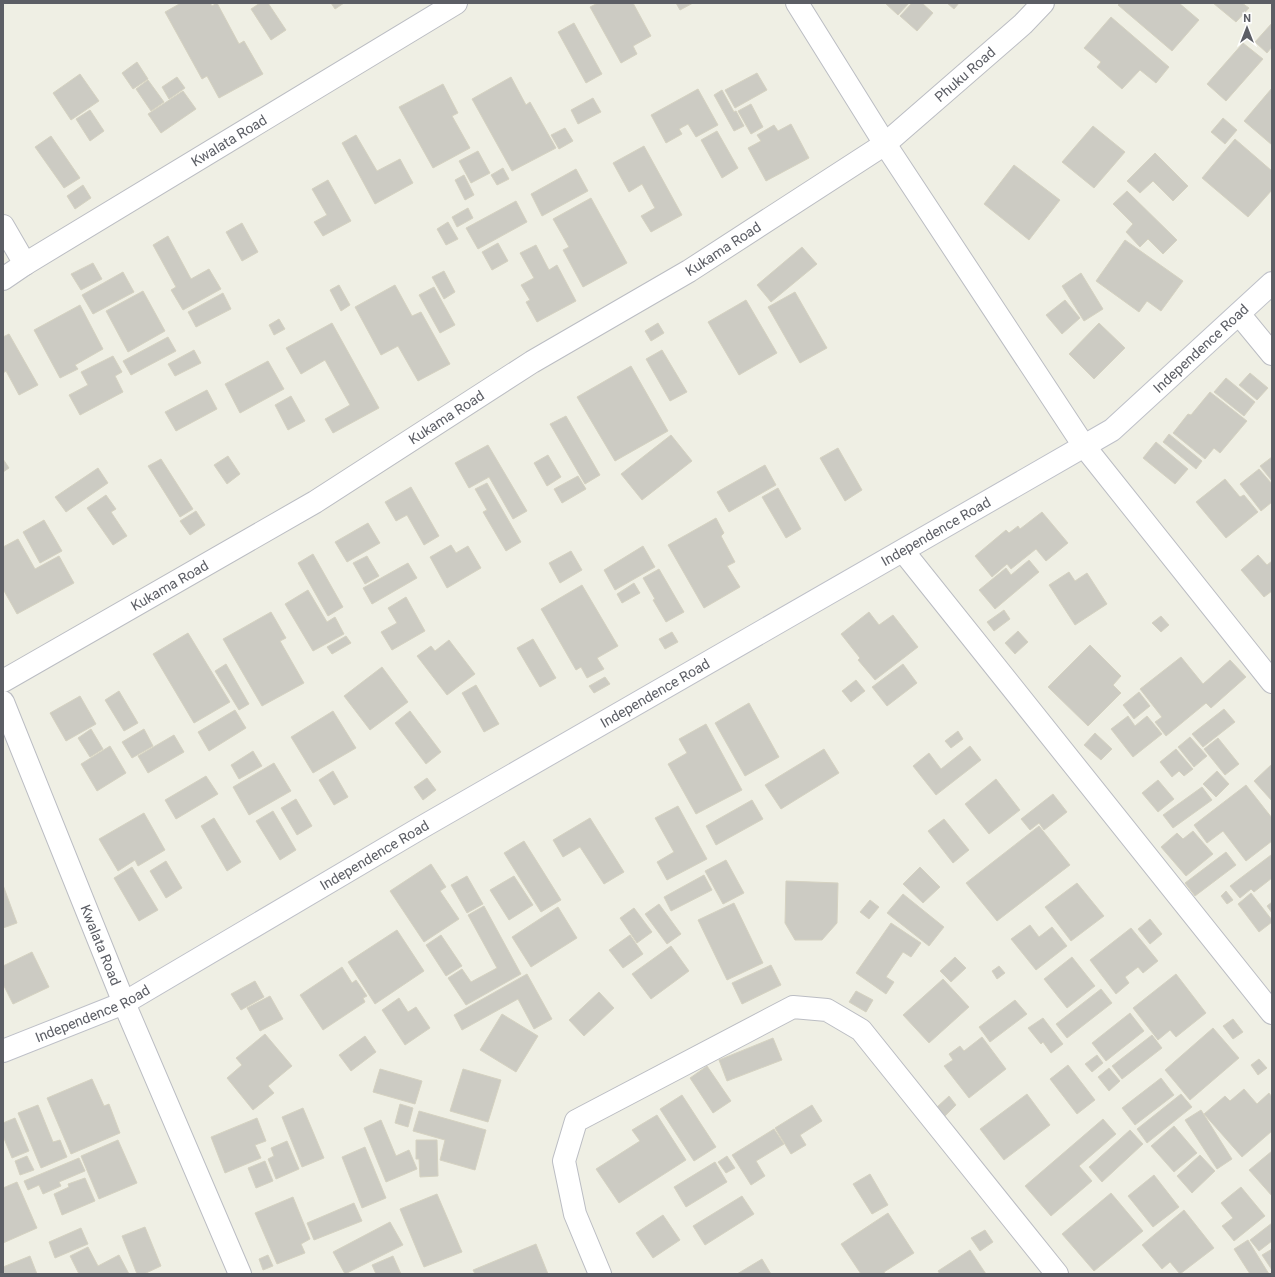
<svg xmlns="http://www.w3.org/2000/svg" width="1275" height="1277" viewBox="0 0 1275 1277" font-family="Roboto,sans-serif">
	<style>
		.building { fill: #cccbc3; stroke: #d5d2c1 }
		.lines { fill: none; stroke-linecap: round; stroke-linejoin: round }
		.street-casing { stroke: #bbbdc3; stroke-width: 24 }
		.secondary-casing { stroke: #bec0c8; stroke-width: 24 }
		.street { stroke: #fff; stroke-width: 22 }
		.secondary { stroke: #fff; stroke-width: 22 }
		.labels { text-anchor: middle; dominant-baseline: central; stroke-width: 3; stroke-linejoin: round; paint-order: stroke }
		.street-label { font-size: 14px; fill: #5c5e65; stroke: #fff }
	</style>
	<rect width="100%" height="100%" fill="#efefe4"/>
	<path class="building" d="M181,3H210L212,6L217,3L239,44L244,41L263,74L219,98L207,76L202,79L165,12Z
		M260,3H268L286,30L271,40L251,9Z
		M331,3H344L335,9Z
		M598,3H633L651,36L633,46L637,54L621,63L590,7Z
		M676,3H693L680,10Z
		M885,3H909L898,15Z
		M912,3H922L933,13L917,31L900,16Z
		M947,3H959L954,9Z
		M1120,3H1179L1199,20L1172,51L1118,5Z
		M1213,3H1242L1249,8L1236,22Z
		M1111,17L1169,67L1156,83L1140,70L1122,89L1097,67L1101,62L1084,48Z
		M574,23L602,74L586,83L558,32Z
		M1272,23V47L1267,53L1255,42Z
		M1243,43L1263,59L1226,101L1207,84Z
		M137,62L148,79L133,89L122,73Z
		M757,73L767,90L735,108L725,90Z
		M80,74L99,101L71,120L53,93Z
		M177,77L185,88L169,99L162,87Z
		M511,77L526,105L530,102L556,148L512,171L472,99Z
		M148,80L164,102L151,111L136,89Z
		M443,84L458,113L452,116L470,148L433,168L399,107Z
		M1272,88V145L1244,121Z
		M698,89L718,125L696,137L688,124L679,129L682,134L666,143L651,115Z
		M722,90L734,112L736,111L744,126L734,131L714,95Z
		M183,91L196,109L161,133L148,114Z
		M593,98L601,112L578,124L571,110Z
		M751,104L763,127L751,134L738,111Z
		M90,110L104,131L90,141L76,119Z
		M1223,118L1237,130L1225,144L1211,132Z
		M791,124L809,158L766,181L748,148L761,141L757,135L774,125L778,131Z
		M1093,126L1125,152L1094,188L1062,162Z
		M565,128L573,141L559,149L551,135Z
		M717,131L738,168L722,178L701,140Z
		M356,135L377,171L400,159L413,183L375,204L342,143Z
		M51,136L80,178L64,188L35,147Z
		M1235,139L1272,171V190L1248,217L1202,178Z
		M644,146L682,215L651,232L641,216L655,208L642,184L629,192L613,163Z
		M478,151L490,173L471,183L459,161Z
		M1155,153L1188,186L1173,201L1153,181L1140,193L1127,181Z
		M1014,165L1060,200L1029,240L984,204Z
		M503,168L509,179L497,185L491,175Z
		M576,169L588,191L542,216L531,194Z
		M464,175L474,195L465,200L455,180Z
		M328,180L351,221L323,236L314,222L327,215L312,189Z
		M83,185L91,198L75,209L67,196Z
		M1127,191L1177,240L1163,254L1148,239L1140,247L1126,232L1133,224L1113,204Z
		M591,198L627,263L583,287L563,250L569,247L553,219Z
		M516,201L527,222L478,249L466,228Z
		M468,208L473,218L457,227L452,217Z
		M448,222L458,239L446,245L437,229Z
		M242,223L258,252L242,261L226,232Z
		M168,236L191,279L209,269L221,289L183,310L171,290L176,287L153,245Z
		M1125,240L1183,281L1161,311L1147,301L1139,312L1096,281Z
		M498,243L508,261L492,270L482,252Z
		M536,245L549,270L557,265L576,301L537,322L526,302L530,300L521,285L534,278L520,253Z
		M802,247L817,264L771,302L757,285Z
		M93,263L102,279L81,290L71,274Z
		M444,271L455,292L444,299L432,277Z
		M123,272L134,292L93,314L82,295Z
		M1081,273L1103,309L1084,321L1062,286Z
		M339,285L350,305L341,311L330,290Z
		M395,285L412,316L421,312L450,364L418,381L398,346L381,355L355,307Z
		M434,287L455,325L440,333L419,295Z
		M143,291L165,331L128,352L106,311Z
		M795,292L827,348L800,363L768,307Z
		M223,293L231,309L196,327L188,312Z
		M746,300L777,353L739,375L708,322Z
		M1065,300L1080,318L1062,334L1046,315Z
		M80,305L103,349L75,365L78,369L60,378L34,330Z
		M279,319L285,329L274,335L269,325Z
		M332,323L379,408L333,433L325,419L350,405L325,360L301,374L286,348Z
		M658,323L664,333L651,341L645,331Z
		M1099,323L1125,348L1094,379L1069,354Z
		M9,334L38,385L19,395L6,371L3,373V337Z
		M168,337L176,351L131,375L123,361Z
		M194,350L201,363L175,376L168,364Z
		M662,350L687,392L670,401L646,359Z
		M113,356L122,372L115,376L123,392L80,415L69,395L88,385L81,372Z
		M268,361L284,389L240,413L225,384Z
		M631,366L668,431L615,461L577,397Z
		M1250,373L1268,388L1257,400L1239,385Z
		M1226,378L1255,402L1244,416L1214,392Z
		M207,390L217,409L176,431L165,412Z
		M1210,392L1247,421L1220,453L1214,448L1205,459L1173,433L1188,414L1191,415Z
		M291,396L305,421L288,430L275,405Z
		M566,416L600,475L585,484L550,424Z
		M1169,434L1202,461L1196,469L1163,442Z
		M671,435L692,461L642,500L621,474Z
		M1156,442L1188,469L1175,484L1143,458Z
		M488,445L527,511L513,519L489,477L469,488L455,463Z
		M838,448L862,490L845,501L820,458Z
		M548,455L561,477L547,486L534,463Z
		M228,456L240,474L227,484L214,465Z
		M1272,457V481L1260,466Z
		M3,459L9,468L3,472Z
		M161,459L193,509L180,517L148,466Z
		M765,465L776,485L729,512L717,492Z
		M98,468L108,483L66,512L55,497Z
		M1259,469L1272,484V502L1261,511L1240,484Z
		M578,476L586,489L562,503L554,489Z
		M1225,479L1240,497L1244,495L1258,512L1226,538L1196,502Z
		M487,483L521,542L506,551L483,512L487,510L475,489Z
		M411,487L439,536L424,545L407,515L396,521L385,502Z
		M778,488L801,529L786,538L762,497Z
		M106,495L116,509L111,512L127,536L113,545L87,508Z
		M196,511L205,525L190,535L180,521Z
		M1042,512L1068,543L1046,561L1036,549L1011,569L1007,564L992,577L975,556L1006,530L1009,533L1018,526L1020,529Z
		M716,518L724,533L721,536L735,562L727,566L740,587L704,608L668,545Z
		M44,520L62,551L40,563L23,532Z
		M368,523L380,543L347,562L335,542Z
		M18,539L35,569L59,556L74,583L17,614L3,589V547Z
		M451,545L456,553L468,546L481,568L447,588L430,557Z
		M643,546L655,567L615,590L604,570Z
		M571,551L582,570L560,583L549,563Z
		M313,554L343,607L328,616L298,563Z
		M1258,555L1267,565L1272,561V591L1264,597L1241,570Z
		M367,556L379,576L365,584L353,563Z
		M1029,560L1039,572L995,609L979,590L1006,568L1011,575Z
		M408,563L417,578L372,604L363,588Z
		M659,569L684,612L666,622L653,600L655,599L643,578Z
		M1069,572L1075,581L1087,573L1107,604L1075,625L1049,585Z
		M634,583L640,593L622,603L617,594Z
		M582,585L618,646L597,658L604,669L587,678L581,667L576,670L541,609Z
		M308,590L327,622L335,617L344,634L313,651L285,604Z
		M406,597L425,631L392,650L381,632L397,623L388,608Z
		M1004,610L1010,619L994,631L987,622Z
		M271,612L286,638L280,641L304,683L262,706L223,639Z
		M869,612L879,625L893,615L918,647L875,680L858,660L860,658L841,634Z
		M1161,616L1169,625L1161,632L1152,623Z
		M1018,631L1028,642L1015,654L1005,643Z
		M672,632L678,642L665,649L659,639Z
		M188,633L230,702L194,723L153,654Z
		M346,636L351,643L332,654L327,647Z
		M533,639L556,678L540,687L517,648Z
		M449,640L475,674L447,695L417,656L431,646L435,651Z
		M1090,645L1121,676L1113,685L1121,693L1088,726L1048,687Z
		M1181,657L1203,684L1230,660L1246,677L1211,708L1206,703L1166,736L1155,722L1162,717L1140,689Z
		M226,664L249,704L239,710L215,671Z
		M903,664L917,683L887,706L872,687Z
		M382,667L408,702L370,730L344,696Z
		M605,677L610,684L594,693L589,686Z
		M856,680L865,691L851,702L842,691Z
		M476,685L499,724L484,732L462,693Z
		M119,691L138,723L124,731L105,700Z
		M1139,692L1150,706L1134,719L1123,705Z
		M80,696L96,724L66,741L50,713Z
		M749,703L779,757L745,776L715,723Z
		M1224,709L1235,722L1203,747L1192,734Z
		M235,710L246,728L209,751L198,732Z
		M333,711L356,748L313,773L291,737Z
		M410,711L441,752L426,764L395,723Z
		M1128,716L1135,726L1147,716L1162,734L1133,757L1111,729Z
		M706,724L742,790L696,814L668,764L687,753L679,739Z
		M91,729L103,749L90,757L78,738Z
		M144,729L153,746L132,758L122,742Z
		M958,731L963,739L951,748L945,741Z
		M1095,733L1112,749L1101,760L1084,745Z
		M174,735L184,752L148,773L138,756Z
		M1190,737L1207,756L1194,767L1178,747Z
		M1218,738L1239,764L1225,775L1204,749Z
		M110,746L126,773L97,791L81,764Z
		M970,746L981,760L936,795L913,766L929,753L941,769Z
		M824,749L839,773L781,809L765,785Z
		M1176,749L1193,769L1184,776L1179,771L1172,777L1160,762Z
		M253,751L262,766L239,779L231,765Z
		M274,763L291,791L249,815L233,787Z
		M1272,764V801L1254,781Z
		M333,771L348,797L334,805L319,780Z
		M1217,771L1229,784L1216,797L1203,784Z
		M206,776L218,794L176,819L165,800Z
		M427,778L436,790L423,800L414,787Z
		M996,779L1020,810L989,834L965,804Z
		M1158,780L1174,799L1158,812L1142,793Z
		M1246,785L1272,818V841L1246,861L1223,831L1207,843L1194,825Z
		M1202,787L1212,800L1173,828L1163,815Z
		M1053,794L1067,812L1044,830L1039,823L1030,830L1021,819Z
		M296,799L312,826L297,835L281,808Z
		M752,800L763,819L716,845L706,826Z
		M678,806L707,859L667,880L657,862L674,852L655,818Z
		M273,811L296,850L280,860L256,821Z
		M144,813L165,850L138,866L135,860L118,871L99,839Z
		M214,818L241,862L227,871L201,826Z
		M590,818L624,872L604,884L580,847L563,857L553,840Z
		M944,819L969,850L953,863L928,831Z
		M1039,826L1070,865L997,921L966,883Z
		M1193,831L1213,854L1186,876L1161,847L1177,833L1183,839Z
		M524,841L561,900L541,912L504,853Z
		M1226,852L1236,865L1195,896L1185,883Z
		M1271,855L1272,856V878L1254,892L1251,889L1240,898L1230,886Z
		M726,860L744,893L723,904L705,871Z
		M166,861L182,888L166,898L150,871Z
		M431,864L446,887L440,891L459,919L424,942L390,891Z
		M132,867L158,910L139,921L114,878Z
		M920,867L940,887L923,903L903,884Z
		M704,875L712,890L671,911L664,897Z
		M467,876L483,904L467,913L451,885Z
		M514,876L533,905L509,920L490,890Z
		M786,881L838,883L837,923L822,940H795L785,923Z
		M1077,883L1104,916L1071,941L1045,907Z
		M3,885L17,923L3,928Z
		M1226,891L1233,900L1227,904L1221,896Z
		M1251,893L1272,920V922L1259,932L1238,904Z
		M903,894L944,927L929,946L887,913Z
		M870,900L879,907L869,919L860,912Z
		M1272,902V913L1267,906Z
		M734,903L763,963L727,980L698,920Z
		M659,904L681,934L667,944L645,914Z
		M484,906L521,974L466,1005L448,978L462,969L471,982L497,968L468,915Z
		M558,907L577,938L531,967L512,937Z
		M634,908L652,932L637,943L620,918Z
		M1150,919L1162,934L1150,944L1138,929Z
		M891,923L921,943L911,957L903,952L886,977L894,982L886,994L856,973Z
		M1030,925L1039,937L1052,927L1067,946L1036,970L1011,939Z
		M1131,928L1158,961L1143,973L1138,967L1125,977L1129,983L1116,994L1090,960Z
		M397,930L424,971L375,1004L348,962Z
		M441,935L462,966L446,976L426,945Z
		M630,935L643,954L623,968L609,950Z
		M671,946L689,971L651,999L632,974Z
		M32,952L49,987L13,1004L3,984V966Z
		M955,957L966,968L951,982L940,971Z
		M1072,957L1095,986L1067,1008L1044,979Z
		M771,965L781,985L742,1004L732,983Z
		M999,966L1005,973L997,979L992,971Z
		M342,967L352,983L356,980L367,996L363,998L365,1002L323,1030L300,995Z
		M527,974L552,1019L534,1029L518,999L462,1030L454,1015Z
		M1176,974L1206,1013L1176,1037L1170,1030L1158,1040L1133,1008Z
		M943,979L969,1007L929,1043L903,1015Z
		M255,981L264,997L241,1010L231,994Z
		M1101,989L1112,1003L1067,1038L1056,1024Z
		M856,991L873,1000L866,1012L849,1002Z
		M599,992L614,1008L584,1036L569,1020Z
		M270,996L283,1019L260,1031L247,1008Z
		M399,998L408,1012L416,1007L430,1028L405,1045L382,1010Z
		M1015,1000L1027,1014L990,1042L979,1027Z
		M1130,1013L1144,1031L1106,1061L1092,1043Z
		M502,1014L538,1036L516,1072L480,1050Z
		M1043,1018L1063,1044L1051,1053L1043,1042L1041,1044L1028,1028Z
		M1233,1019L1243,1032L1233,1039L1223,1026Z
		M1213,1028L1239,1058L1190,1100L1165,1070Z
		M265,1034L292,1066L268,1086L274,1093L253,1110L227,1078L242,1065L236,1058Z
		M1152,1035L1162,1048L1122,1079L1112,1066Z
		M365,1036L376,1052L351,1071L339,1055Z
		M982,1037L1006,1069L969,1098L944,1066L953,1060L949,1054L960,1046L964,1051Z
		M773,1038L782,1060L727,1081L719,1060Z
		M1097,1055L1103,1063L1092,1072L1085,1064Z
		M1259,1059L1267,1068L1258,1075L1251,1065Z
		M1068,1065L1095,1100L1077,1114L1050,1079Z
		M707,1066L731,1101L713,1113L690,1078Z
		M1109,1068L1120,1081L1109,1091L1098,1077Z
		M380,1069L422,1081L415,1104L373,1092Z
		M463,1069L501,1080L488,1122L450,1111Z
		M1161,1078L1174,1095L1135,1125L1122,1108Z
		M92,1079L104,1106L109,1104L120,1133L71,1154L47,1098Z
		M1244,1089L1257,1104L1269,1093L1272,1097V1131L1242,1157L1204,1114L1225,1096L1230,1101Z
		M1027,1094L1050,1125L1004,1160L980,1129Z
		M1181,1094L1192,1107L1147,1143L1137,1129Z
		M682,1095L716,1147L694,1161L660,1109Z
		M949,1096L956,1105L945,1116L937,1107Z
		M400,1104L413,1108L408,1127L395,1123Z
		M38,1105L53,1142L60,1140L67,1157L41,1168L18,1113Z
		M812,1105L822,1121L800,1135L806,1145L791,1154L775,1128Z
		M303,1108L324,1158L302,1167L282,1117Z
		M1201,1110L1232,1159L1217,1169L1185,1120Z
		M419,1111L486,1130L475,1170L440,1160L445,1140L413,1131Z
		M657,1115L686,1160L619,1203L596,1169L640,1141L632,1130Z
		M15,1118L29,1151L12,1158L3,1136V1123Z
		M257,1118L266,1141L255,1145L261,1158L225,1173L211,1137Z
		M1103,1119L1116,1134L1079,1166L1092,1181L1051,1216L1025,1186Z
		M381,1120L396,1156L409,1150L417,1169L386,1182L364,1128Z
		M1174,1126L1197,1153L1174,1172L1151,1146Z
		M774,1129L784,1144L756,1161L765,1176L751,1185L732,1155Z
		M1130,1130L1143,1144L1102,1182L1089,1167Z
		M118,1140L137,1183L99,1199L81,1156Z
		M416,1140H437L438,1176L420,1177L419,1159H416Z
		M287,1141L299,1169L276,1179L268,1159L274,1156L271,1148Z
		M365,1147L386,1198L362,1208L342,1157Z
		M1272,1151V1196L1249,1170Z
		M1200,1155L1215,1171L1192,1193L1177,1176Z
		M27,1156L34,1170L20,1175L15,1161Z
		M727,1156L735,1168L726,1173L718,1162Z
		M79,1158L85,1171L59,1182L61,1186L43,1194L39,1185L28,1190L24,1181Z
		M265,1161L273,1181L256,1188L248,1168Z
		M715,1162L727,1182L686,1207L674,1187Z
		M870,1174L888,1205L872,1214L853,1184Z
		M1154,1175L1179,1207L1153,1227L1128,1196Z
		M85,1178L95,1201L62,1215L54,1194L69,1187L68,1184Z
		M17,1182L37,1228L3,1243V1188Z
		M1241,1187L1265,1216L1234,1241L1222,1226L1233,1218L1221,1203Z
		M1111,1193L1143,1231L1094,1271L1062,1234Z
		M437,1194L462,1252L424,1267L400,1209Z
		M742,1196L754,1214L705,1245L693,1226Z
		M293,1197L310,1239L301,1244L305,1253L277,1264L255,1213Z
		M354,1203L362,1221L314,1240L307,1223Z
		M1184,1210L1214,1248L1180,1274L1170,1262L1162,1269L1142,1245Z
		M888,1213L914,1253L884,1272L885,1274H861L841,1244Z
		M663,1215L680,1240L653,1258L636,1233Z
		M390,1222L403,1245L345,1274L333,1252Z
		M1272,1223V1241L1259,1251L1250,1240Z
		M145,1227L161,1266L144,1274H137L122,1236Z
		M81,1228L88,1244L55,1258L49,1242Z
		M985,1230L993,1242L980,1251L971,1238Z
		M1248,1240L1269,1274H1250L1234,1249Z
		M536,1244L548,1274H475L473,1270Z
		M88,1247L98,1266L119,1255L129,1274H79L70,1256Z
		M1272,1249V1270L1262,1255Z
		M970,1250L986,1274H940L938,1271Z
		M268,1255L273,1266L263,1270L259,1259Z
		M30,1256L37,1274H3V1267Z
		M393,1256L401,1274H376L372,1265Z
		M762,1259L771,1274H737Z"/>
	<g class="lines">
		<defs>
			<g id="street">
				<path d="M797,3L885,144L1084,446L1272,682"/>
				<path d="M3,226L25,264"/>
				<path id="s1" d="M3,279L25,264L456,3"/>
				<path d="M1239,314L1272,354"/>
				<path d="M903,551L1272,1013"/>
				<path id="s2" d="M3,681L315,502L532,362L689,271L885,144L1023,24L1043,3"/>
				<path id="s3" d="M3,702L124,1003L240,1274"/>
				<path d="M600,1274L575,1214L564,1161L576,1121L793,1007L827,1010L861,1030L1057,1274"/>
			</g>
			<g id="secondary">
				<path id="s4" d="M3,1051L124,1003L417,830L1112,430L1272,283"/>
			</g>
		</defs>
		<use href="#street" class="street-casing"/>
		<use href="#secondary" class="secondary-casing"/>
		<use href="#street" class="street"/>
		<use href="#secondary" class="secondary"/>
	</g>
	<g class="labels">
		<g class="street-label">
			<text stroke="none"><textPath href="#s2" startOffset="1139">Phuku Road</textPath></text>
			<text stroke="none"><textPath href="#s1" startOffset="265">Kwalata Road</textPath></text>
			<text stroke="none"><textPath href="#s2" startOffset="840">Kukama Road</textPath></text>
			<text stroke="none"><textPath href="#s4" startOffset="1393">Independence Road</textPath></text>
			<text stroke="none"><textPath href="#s2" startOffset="516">Kukama Road</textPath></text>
			<text stroke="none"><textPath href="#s4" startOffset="1069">Independence Road</textPath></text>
			<text stroke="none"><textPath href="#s2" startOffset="192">Kukama Road</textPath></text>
			<text stroke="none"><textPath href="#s4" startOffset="745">Independence Road</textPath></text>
			<text stroke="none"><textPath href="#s4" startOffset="421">Independence Road</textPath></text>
			<text stroke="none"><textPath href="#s3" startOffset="262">Kwalata Road</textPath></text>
			<text stroke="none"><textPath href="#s4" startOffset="97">Independence Road</textPath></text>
		</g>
	</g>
	<rect width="1275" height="1277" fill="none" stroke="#5c5e65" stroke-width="8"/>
	<g transform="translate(1247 28)" stroke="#ffffff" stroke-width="3" paint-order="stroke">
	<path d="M0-3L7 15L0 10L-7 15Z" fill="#5c5e65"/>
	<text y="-6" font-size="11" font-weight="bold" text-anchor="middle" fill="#5c5e65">N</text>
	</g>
</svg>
